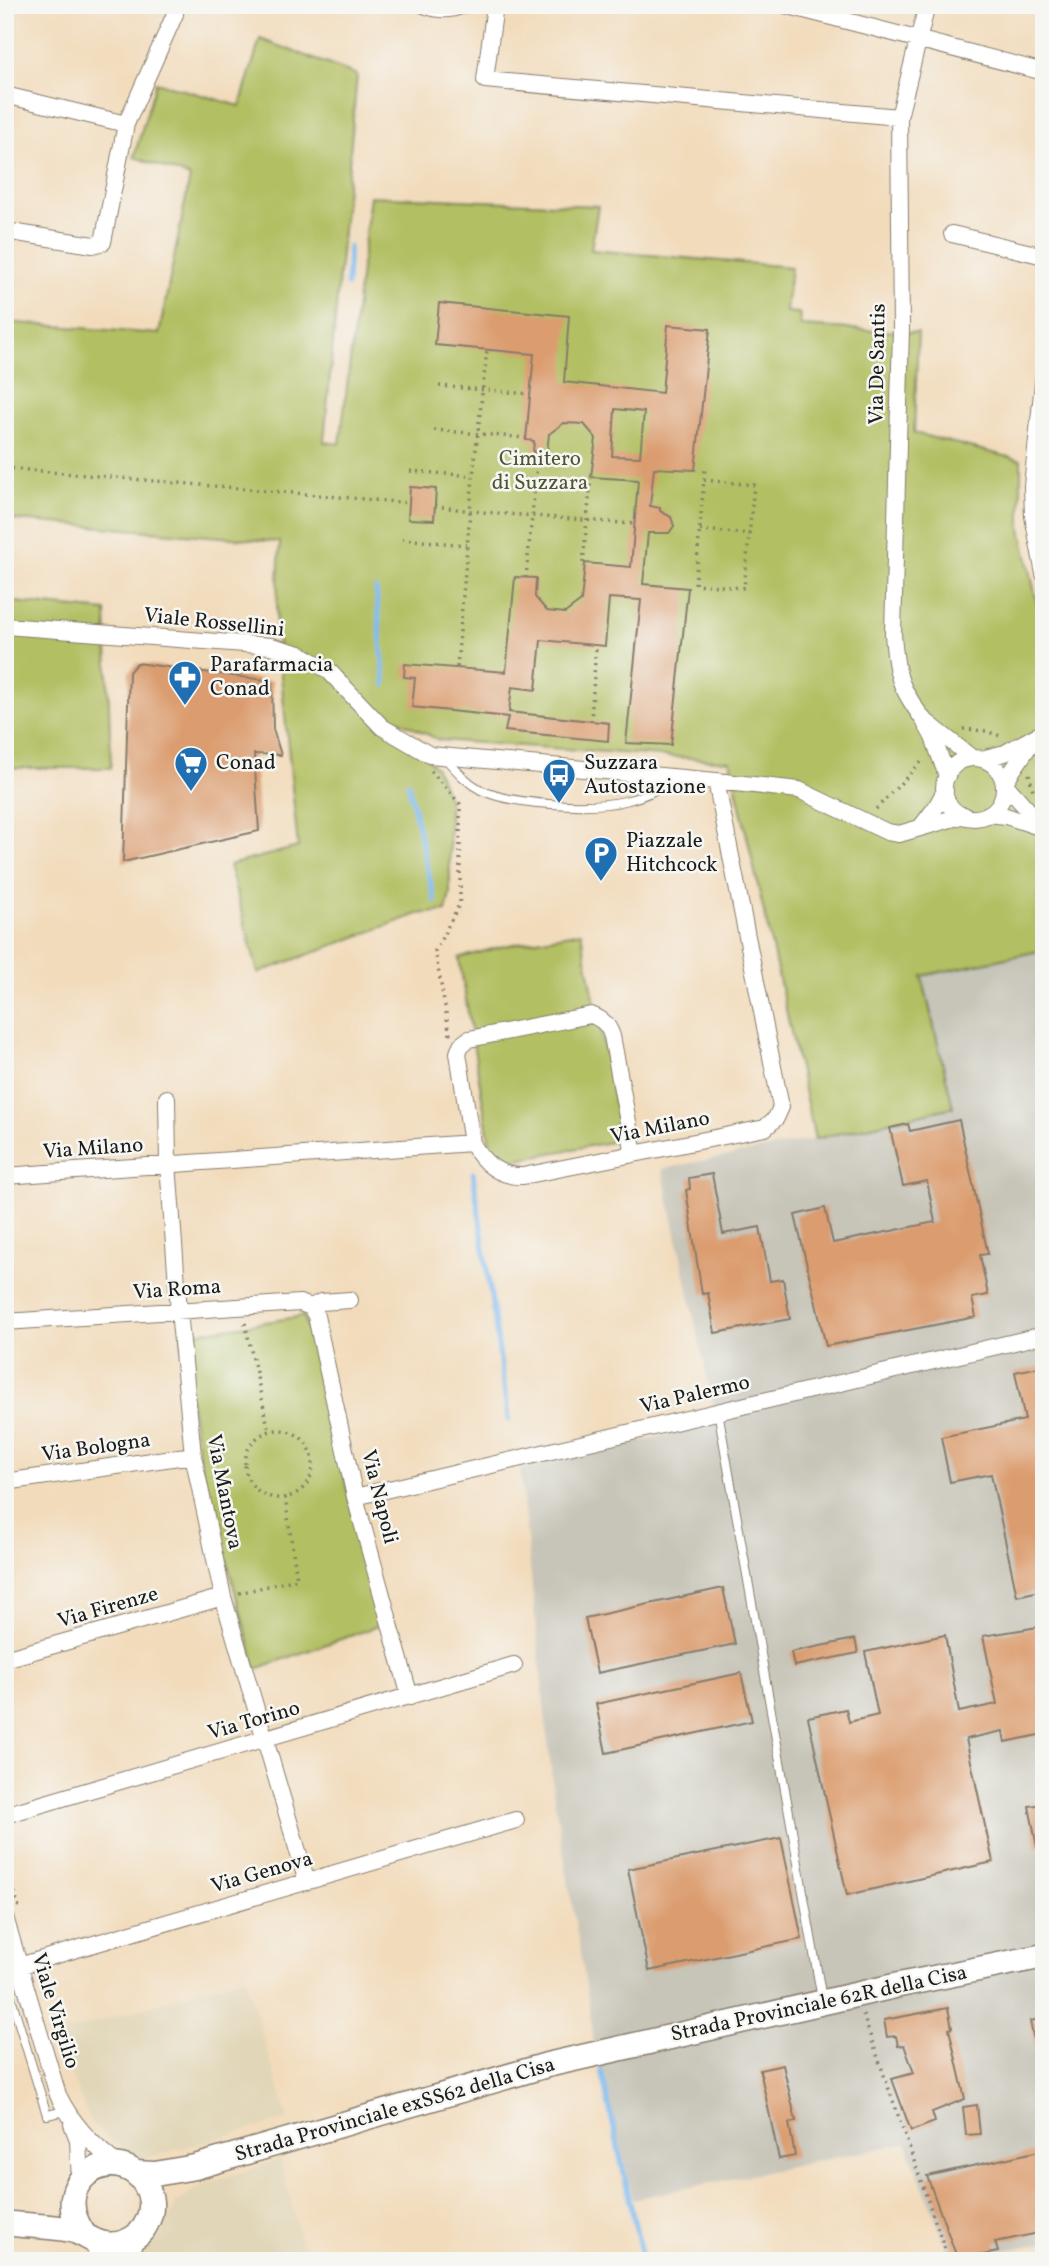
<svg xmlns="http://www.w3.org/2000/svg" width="1049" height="2266" viewBox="0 0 1049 2266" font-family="Vollkorn,serif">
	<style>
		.built { fill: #e1d6b7 }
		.industrial { fill: #c7c4b8 }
		.green { fill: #b2bf62; stroke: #676e3f; stroke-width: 2 }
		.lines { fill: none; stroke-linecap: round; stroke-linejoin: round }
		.stream { stroke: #7bbaef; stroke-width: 5 }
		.building { fill: #db9d70; fill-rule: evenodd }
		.lane-casing { stroke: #877c6c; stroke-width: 10 }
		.street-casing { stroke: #877c6c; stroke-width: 18 }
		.primary-casing { stroke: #877c6c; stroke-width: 27 }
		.path { stroke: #877c6c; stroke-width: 3.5; stroke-dasharray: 2 5; stroke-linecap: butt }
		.lane { stroke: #fff; stroke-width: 8 }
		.street { stroke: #fff; stroke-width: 16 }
		.primary { stroke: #fff; stroke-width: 24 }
		.labels { text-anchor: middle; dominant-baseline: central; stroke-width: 5; stroke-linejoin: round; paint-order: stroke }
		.street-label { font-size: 21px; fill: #1c1c1c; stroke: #f6f6f2 }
		.park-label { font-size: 21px; fill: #505534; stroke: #f6f6f2 }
		.poi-label { font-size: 21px; fill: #1c1c1c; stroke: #f6f6f2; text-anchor: start }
	</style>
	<rect width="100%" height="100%" fill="#f6f6f2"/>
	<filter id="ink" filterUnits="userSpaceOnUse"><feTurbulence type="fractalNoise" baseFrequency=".0143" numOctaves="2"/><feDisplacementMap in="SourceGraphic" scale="14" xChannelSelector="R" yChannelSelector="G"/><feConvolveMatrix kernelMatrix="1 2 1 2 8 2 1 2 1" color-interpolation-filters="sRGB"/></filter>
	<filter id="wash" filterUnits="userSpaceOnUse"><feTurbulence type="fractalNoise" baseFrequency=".00686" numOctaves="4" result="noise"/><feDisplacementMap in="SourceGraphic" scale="28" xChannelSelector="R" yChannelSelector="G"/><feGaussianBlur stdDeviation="1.57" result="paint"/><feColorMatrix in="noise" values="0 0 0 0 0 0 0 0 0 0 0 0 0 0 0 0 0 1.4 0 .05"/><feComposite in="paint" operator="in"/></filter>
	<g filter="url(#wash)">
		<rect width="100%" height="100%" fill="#f2dbbb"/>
		<path class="built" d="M245,1977L288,2119L142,2159L112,2141L90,2122L55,2035Z
			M280,2159L306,2261H136L149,2245L159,2238L177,2202L198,2187Z"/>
		<path class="industrial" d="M1044,950V2243L952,2260L906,2143L633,2199L595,2054L589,2005L553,1790L520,1469L717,1423L662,1169L815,1139L953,1107L922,976Z"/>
		<path class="green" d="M260,39L357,75L324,442L340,444L370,196L598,206L591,250L791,267L786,312L799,313L801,326L918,333L914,433L1021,460V529L1044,634V950L922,976L953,1107L815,1139L730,761L439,740L391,717L436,768L449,801L450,894L446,911L418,914L258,973L229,865L298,847L276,625L280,542L5,519V322L159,334L190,177L134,157L156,82L240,106Z
			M5,601L106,611L111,768H5Z
			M581,932L622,1140L508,1161L490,1145L459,958L504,946Z
			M304,1316L381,1625L256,1669L199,1457L181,1335Z"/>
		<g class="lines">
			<path class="stream" d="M347,285L349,246
				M376,589L385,685
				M408,783L435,901
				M473,1173L509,1420
				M601,2070L643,2261"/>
		</g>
		<g id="blocks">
			<path class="building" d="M439,303L569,316L564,382L662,393L668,325L710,329L695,470L654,468L650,506L660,508V511L671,517L674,526L669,533H648L643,584L688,588L671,745L626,743L641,600L609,598L605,646L541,640L536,690L512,687L509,712L609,723L608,741L505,731L508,717L412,707L415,678L404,677L405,664L506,672L515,577L536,578L535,597L547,611L565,613L581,601L585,563L631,567L638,480L591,477L596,438L584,424L564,423L549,434L547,453L533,452L534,441L526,440L534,354L435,345ZM615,409L644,412L640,457L612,456Z
				M410,487L436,489L434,520L408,519Z
				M137,663L272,681L273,729L281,755L254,754L259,831L123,862L129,672Z
				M959,1120L988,1254L980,1255L988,1295L972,1298L976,1317L826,1346L795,1215L825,1208L833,1243L935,1222L927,1181L903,1186L890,1128L908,1124L910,1131Z
				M712,1174L723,1234L760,1227L770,1281L783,1279L790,1319L715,1333L708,1293L702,1294L686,1190L690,1189L689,1178Z
				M1044,1366V1590L1017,1596L991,1474L950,1482L941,1437L1025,1420L1015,1372Z
				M723,1588L735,1644L597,1673L585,1618Z
				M1044,1626V1734L1005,1742L1003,1731L966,1739L993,1862L847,1895L808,1717L846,1709L849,1722L878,1715L865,1652L945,1635L959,1712L997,1704L983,1636Z
				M855,1639L858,1653L794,1666L791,1652Z
				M741,1673L752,1721L606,1753L596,1704Z
				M1044,1804V1847H1037L1029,1806Z
				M781,1838L802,1939L649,1971L628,1869Z
				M948,2008L952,2028L949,2029L965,2099L932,2112L935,2122L911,2131L892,2079L914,2073L904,2045L898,2046L896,2036L887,2037L884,2020Z
				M1044,2018V2059H1038L1030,2021Z
				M783,2065L796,2121L789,2123L795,2156L779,2159L760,2070Z
				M977,2105L980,2134L966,2135L963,2107Z
				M1044,2150V2232L995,2242L998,2252L958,2260L927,2176Z"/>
		</g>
	</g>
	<g filter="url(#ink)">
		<use href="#blocks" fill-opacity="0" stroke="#877c6c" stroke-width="2"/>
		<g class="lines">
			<defs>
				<path id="lane" d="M445,758C456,770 466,782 481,790C511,805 592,809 625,801C643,797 659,789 674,779
					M718,1411L822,1999
					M5,1978L47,2115L66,2111"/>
				<path id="street" d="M424,5C438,11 450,11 464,5
					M495,5L485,80L899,117
					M785,5L1044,72
					M5,95L126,124
					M5,231L93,245L103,242L126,124L175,14L176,5
					M952,234L1044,256
					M1044,374L1032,486L1033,516L1044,574
					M5,626L271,646L300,654L328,670L382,727L430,755L716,781
					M923,719C899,686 896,675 893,634L901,329L899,117L927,5
					M944 788a30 30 0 1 1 60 0a30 30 0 1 1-60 0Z
					M981,759L1005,753L1036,736L1004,783L1044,828
					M947,776L933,737L923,719L972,758
					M945,791L936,807L920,828L964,815
					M988,814L1006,816L1036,826
					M167,1098L168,1164L179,1311L193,1455L223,1597L307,1882
					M472,1143L458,1053L461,1045L469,1039L591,1015C602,1019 608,1024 612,1036L634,1154
					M5,1176L472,1143C483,1163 499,1177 523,1176L765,1128L776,1118L781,1107L716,781L799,790L887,832L899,834L920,828
					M311,1307L316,1316L355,1497L410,1697
					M5,1322L300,1303L311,1307L321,1302L350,1300
					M5,1482L193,1455
					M355,1497L1044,1335
					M5,1659L223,1597
					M5,1815L514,1665
					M5,1917L58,2095C72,2124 94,2147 120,2166
					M19,1966L516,1820
					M72,2124L78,2140L80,2182
					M88,2238L103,2261
					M126,2261L137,2236"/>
				<path id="primary" d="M135,2173L155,2174L195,2167L547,2065L899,1985L1044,1956
					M12,2224C32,2226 52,2226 71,2230C80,2232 86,2237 95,2241C114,2250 140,2241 148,2220C153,2209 152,2195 145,2184C117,2140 46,2180 83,2233"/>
			</defs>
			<use href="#lane" class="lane-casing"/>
			<use href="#street" class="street-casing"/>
			<use href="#primary" class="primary-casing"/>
			<path class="path" d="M439,386L530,394
				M434,430L526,438
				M5,468L409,503
				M410,471L473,476
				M704,480L754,485L744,588L695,584L704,480L705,467
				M435,506L471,511L634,524
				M700,530L750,534
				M402,539L466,545
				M583,563L591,479
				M526,578L538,453
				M457,667L473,476L487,350
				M591,721L596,646
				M963,729L986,731L1003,737
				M431,771L460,804V903L435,951L450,1035
				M1029,774L1033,790
				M876,809L924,759
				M245,1323L269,1431
				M245 1464a34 34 0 1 1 68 0a34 34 0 1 1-68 0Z
				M239,1593L297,1579L285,1497
				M5,1858L19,1908
				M863,2015L949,2261"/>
			<use href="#lane" class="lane"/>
			<use href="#street" class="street"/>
			<use href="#primary" class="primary"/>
		</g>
	</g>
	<defs>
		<symbol id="pharmacy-pin" viewBox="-11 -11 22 30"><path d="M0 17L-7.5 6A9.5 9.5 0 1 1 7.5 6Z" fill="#1f6fb2" stroke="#f6f6f2"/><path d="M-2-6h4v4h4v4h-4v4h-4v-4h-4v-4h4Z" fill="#fff"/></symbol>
		<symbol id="supermarket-pin" viewBox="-11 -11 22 30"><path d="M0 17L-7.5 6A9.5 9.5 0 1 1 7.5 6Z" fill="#1f6fb2" stroke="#f6f6f2"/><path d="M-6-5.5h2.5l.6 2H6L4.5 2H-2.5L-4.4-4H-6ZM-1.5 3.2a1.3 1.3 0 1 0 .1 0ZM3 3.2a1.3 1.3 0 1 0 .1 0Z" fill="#fff"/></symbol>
		<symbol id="bus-pin" viewBox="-11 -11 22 30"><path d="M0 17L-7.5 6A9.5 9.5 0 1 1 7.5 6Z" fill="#1f6fb2" stroke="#f6f6f2"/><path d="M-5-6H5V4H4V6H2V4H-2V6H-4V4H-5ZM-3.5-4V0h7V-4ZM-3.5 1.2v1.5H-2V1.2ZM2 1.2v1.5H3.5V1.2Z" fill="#fff"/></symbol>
		<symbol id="parking-pin" viewBox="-11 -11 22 30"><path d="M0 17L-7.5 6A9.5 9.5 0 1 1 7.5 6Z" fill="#1f6fb2" stroke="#f6f6f2"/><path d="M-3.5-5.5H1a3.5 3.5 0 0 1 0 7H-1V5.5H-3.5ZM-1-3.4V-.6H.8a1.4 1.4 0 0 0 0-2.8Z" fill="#fff"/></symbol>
	</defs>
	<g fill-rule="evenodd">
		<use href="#pharmacy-pin" x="166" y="658" width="38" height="52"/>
		<use href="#supermarket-pin" x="172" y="744" width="38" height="52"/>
		<use href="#bus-pin" x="540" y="756" width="38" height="52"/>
		<use href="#parking-pin" x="582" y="834" width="38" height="52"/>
	</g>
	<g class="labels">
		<g class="street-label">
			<text transform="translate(878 364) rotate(-89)">Via De Santis</text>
			<text transform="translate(214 623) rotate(6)">Viale Rossellini</text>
			<text transform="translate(660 1128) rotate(-11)">Via Milano</text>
			<text transform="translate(93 1149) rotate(-4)">Via Milano</text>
			<text transform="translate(177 1290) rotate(-4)">Via Roma</text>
			<text transform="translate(695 1395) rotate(-13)">Via Palermo</text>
			<text transform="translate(96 1448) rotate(-8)">Via Bologna</text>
			<text transform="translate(224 1492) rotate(79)">Via Mantova</text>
			<text transform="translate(379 1497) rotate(76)">Via Napoli</text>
			<text transform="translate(108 1608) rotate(-16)">Via Firenze</text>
			<text transform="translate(254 1721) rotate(-16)">Via Torino</text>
			<text transform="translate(262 1873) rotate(-16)">Via Genova</text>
			<text transform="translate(819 2004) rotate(-12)">Strada Provinciale 62R della Cisa</text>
			<text transform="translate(55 2011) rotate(73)">Viale Virgilio</text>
			<text transform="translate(395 2110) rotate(-16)">Strada Provinciale exSS62 della Cisa</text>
		</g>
		<g class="park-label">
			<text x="540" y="459">Cimitero<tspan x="540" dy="24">di Suzzara</tspan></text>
		</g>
		<g class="poi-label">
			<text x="210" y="665">Parafarmacia<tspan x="210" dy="24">Conad</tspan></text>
			<text x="216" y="763">Conad</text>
			<text x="584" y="763">Suzzara<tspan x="584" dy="24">Autostazione</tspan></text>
			<text x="626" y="841">Piazzale<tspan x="626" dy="24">Hitchcock</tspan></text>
		</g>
	</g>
	<rect width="1049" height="2266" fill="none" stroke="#f6f6f2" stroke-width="28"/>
</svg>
